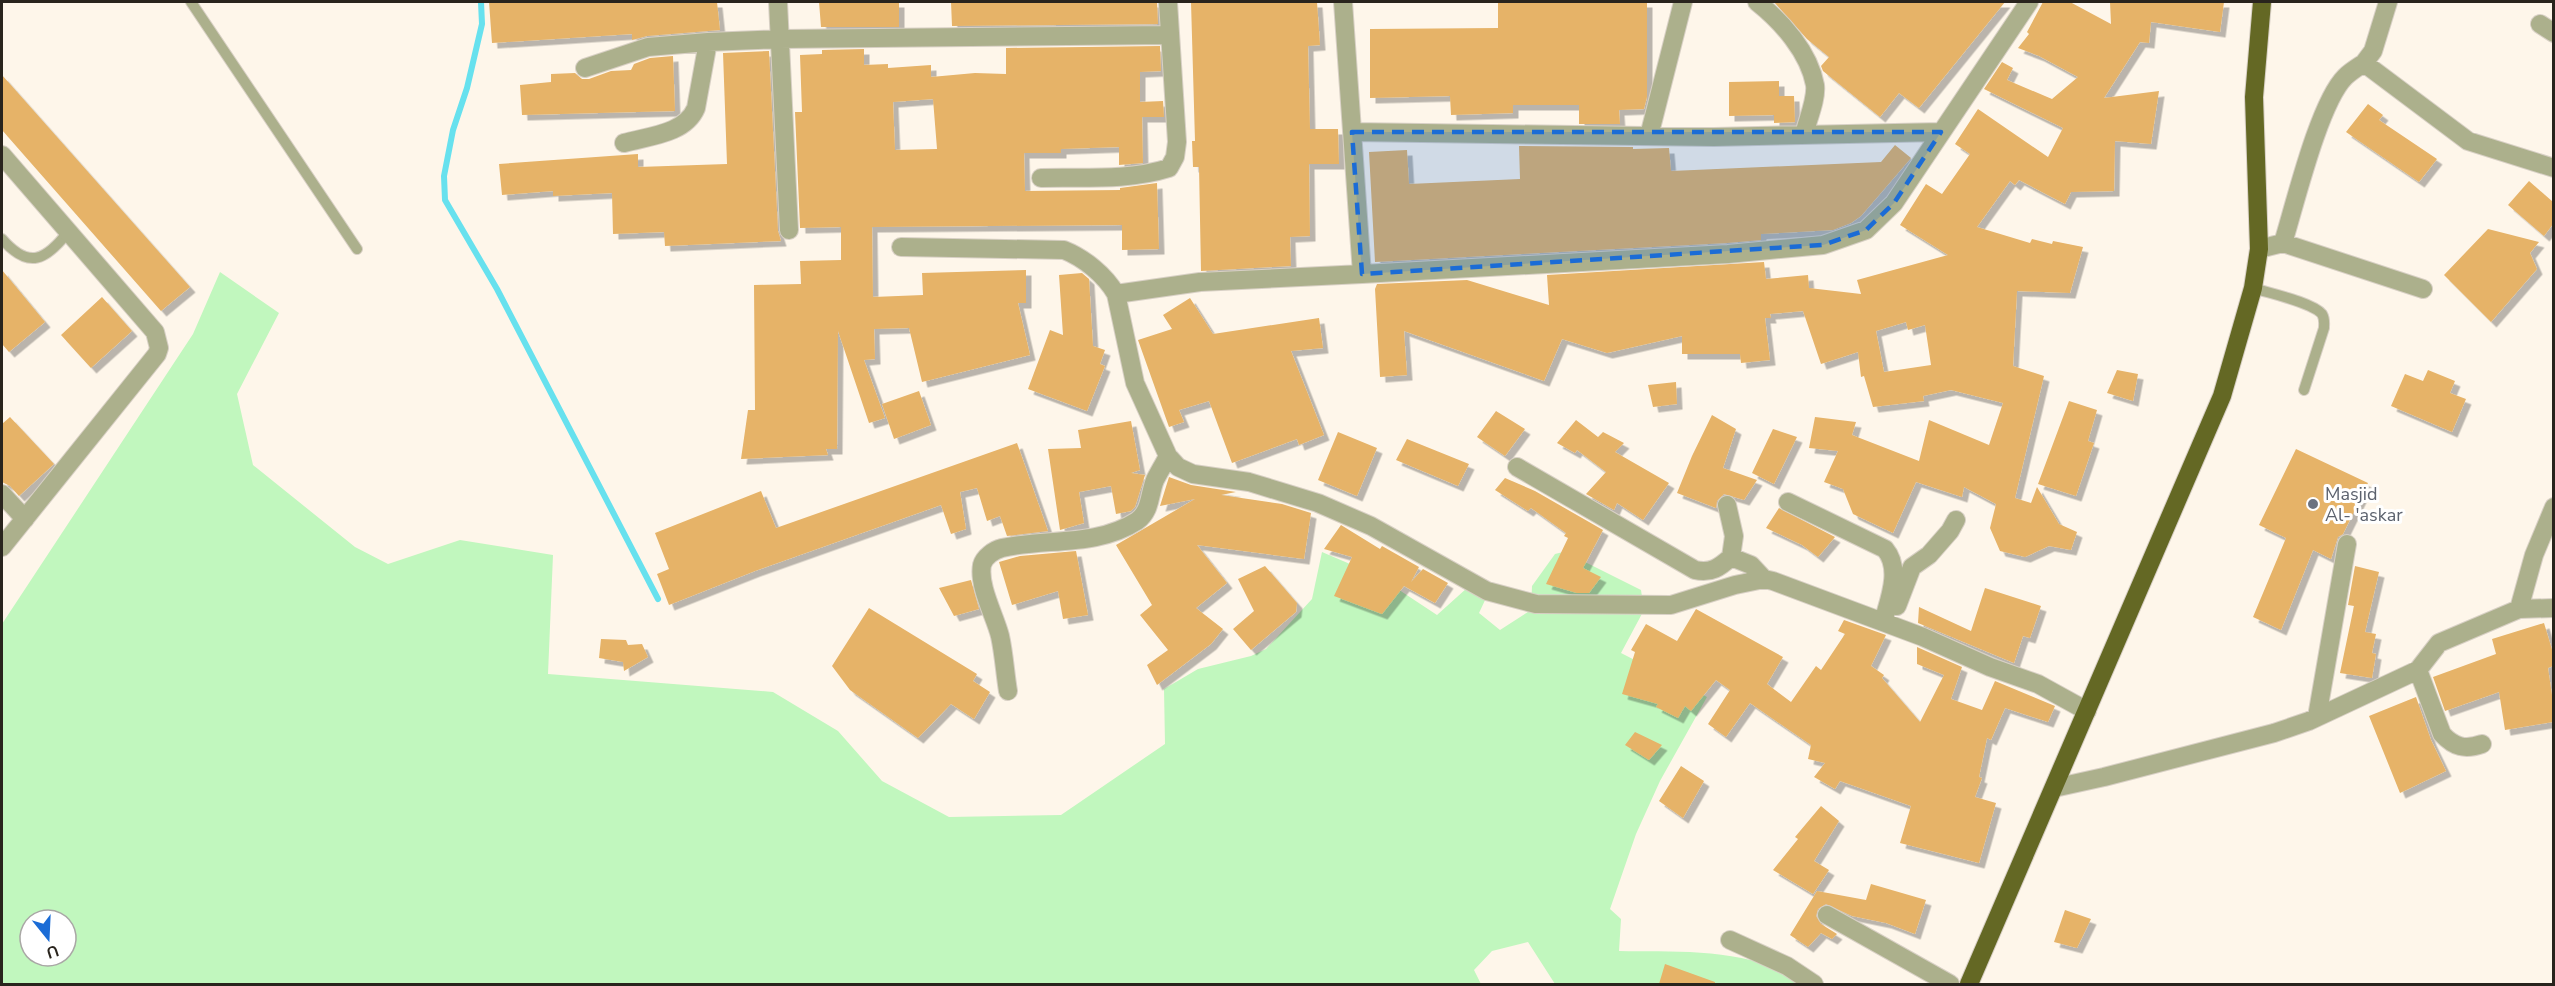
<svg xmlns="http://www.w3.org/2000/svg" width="2555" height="986" viewBox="0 0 2555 986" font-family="'Nunito Sans',sans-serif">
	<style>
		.green { fill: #c1f7be; fill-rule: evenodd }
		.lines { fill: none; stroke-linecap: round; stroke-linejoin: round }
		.stream { stroke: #67e1ee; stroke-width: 6 }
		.building { fill: #e6b368; fill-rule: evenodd; filter: url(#shadow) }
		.service-casing { stroke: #d8d0c5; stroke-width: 12 }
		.minor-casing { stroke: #d8d0c5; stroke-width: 20 }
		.trunk-casing { stroke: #d8d0c5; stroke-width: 20 }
		.service { stroke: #acb08c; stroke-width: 10 }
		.minor { stroke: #acb08c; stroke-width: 18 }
		.trunk { stroke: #646824; stroke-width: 18 }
		.marked { fill: #1b6cd6; fill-opacity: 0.2; stroke: #1b6cd6; stroke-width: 4.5; stroke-dasharray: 12 8; stroke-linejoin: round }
		.worship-dot { fill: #6b7280; stroke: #fff; stroke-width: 2 }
		.labels { text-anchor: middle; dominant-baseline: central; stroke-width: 6; stroke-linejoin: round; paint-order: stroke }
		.worship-label { font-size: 18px; fill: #5b616d; stroke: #fff; text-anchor: start }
	</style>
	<defs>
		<filter id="shadow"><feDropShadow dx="5.5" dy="5.5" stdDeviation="0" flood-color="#0004"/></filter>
	</defs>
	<rect width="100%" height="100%" fill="#fef6ea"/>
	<path class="green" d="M220,272L279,313L237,394L253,465L355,547L388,564L460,540L553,555L548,674L773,692L838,731L882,781L949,817L1061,815L1165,744L1164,689L1198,669L1251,656L1266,649L1312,599L1322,552L1378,576L1437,615L1467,588L1487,596L1479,613L1500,630L1531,610L1532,586L1555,554L1583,547L1585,562L1641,590L1644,610L1621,653L1707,697L1660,781L1636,834L1610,909L1621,919L1619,951C1671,952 1735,948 1784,972C1789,974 1793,980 1797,984H1555L1528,942L1492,951L1474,970L1481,984H2V624L193,334ZM30,920H66V956H30Z"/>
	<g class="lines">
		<path class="stream" d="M481,2L482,24L467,88L453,130L444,176L445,200L497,289L658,599"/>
	</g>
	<path class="building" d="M489,2H717L720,30L647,36L632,40V34L492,43Z
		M819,2H899V27H821Z
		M951,2H1157L1158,24L952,26Z
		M1191,2H1317L1320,45L1308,46L1310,129H1338L1339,164H1309L1310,236L1290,237L1291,266L1201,271L1199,167H1193L1192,141H1195Z
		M1498,2H1647V97L1644,109L1619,110L1620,124H1579V105H1513V113L1451,115L1450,96L1370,98V29L1498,28Z
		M1774,2H2005L1919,108L1899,93L1880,117L1823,71L1821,66L1829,57L1807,39Z
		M2043,2H2070L2111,24L2110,2H2224L2220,32L2151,22L2149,43L2140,42L2104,98L2159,91L2151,144L2115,141L2114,191L2071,192L2065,204L2019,180L2015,185L2010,181L1977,227L2030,243L2032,239L2052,244L2053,241L2083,247L2070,293L2017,291L2013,366L2044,376L2015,498L2031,503L2037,487L2059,524L2077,532L2071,550L2049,546L2025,557L2000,551L1990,528L1996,504L1964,487L1962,497L1916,482L1893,533L1853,514L1843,489L1824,482L1838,451L1809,448L1815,417L1856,422L1852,435L1919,461L1929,420L1989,445L2003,403L1951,390L1923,396L1924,401L1873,407L1864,376L1861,377L1858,352L1821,364L1803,311L1770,314L1771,318H1765L1770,360L1741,363L1740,354H1682V336L1607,353L1562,339L1544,381L1404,331L1407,375L1380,377L1375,289L1377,284L1467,280L1549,305L1547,275L1764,262L1766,279L1808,275L1809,288L1861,294L1857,280L1948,255L1900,225L1926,184L1942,194L1970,154L1955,144L1978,109L2048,157L2063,128L1984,89L2002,62L2013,68L2007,80L2052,99L2078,77L2039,56L2018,48L2029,34L2027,32ZM1906,322L1908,330L1925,325L1931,365L1884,372L1876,331Z
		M1160,46L1161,71L1140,72V102L1163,101L1164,117H1142L1143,163L1119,165V147L1061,149V153H1024L1025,191L1120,190V188L1157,183L1159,249L1122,250V225L872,227L873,297L923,295L922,273L1026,270V303H1018L1030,355L922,382L909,328L874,329L875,359L864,360L885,418L869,423L838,331L837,449H826L828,455L741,459L748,410H755L754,285L801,284L800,261L841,260V227L800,228L795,112H802L800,55L822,54V50L864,49V65L888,64V68L931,65V77L975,73L1006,74V48ZM933,99L937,149L895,150L893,102Z
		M769,51L778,231L781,241L665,246L664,232L613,234L612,193L553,196V191L502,195L499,164L638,154V167L727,164L723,53Z
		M673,56L675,111L522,115L520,85L551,82V74L575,73L582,79H589L611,71L631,70L634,64L650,58Z
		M2,75L190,287L161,311L2,130Z
		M1779,81V96H1794L1795,122L1774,123V115L1729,116V82Z
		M2368,104L2383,115L2379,120L2437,159L2419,182L2346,132Z
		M1895,145L1911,158L1861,216L1851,223L1833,230L1761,234V240L1727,243L1375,262L1369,152L1407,150L1409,184L1520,179L1519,146L1633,147V149L1669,148L1671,171L1881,162Z
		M2529,181L2553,202V224L2544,236L2508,205Z
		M2488,229L2539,242L2530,253L2537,269L2491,322L2444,275Z
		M2,270L45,322L9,352L2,344Z
		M1082,273L1089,279L1093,346L1105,350L1100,364L1105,366L1087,411L1028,389L1050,330L1063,335L1059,275Z
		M102,297L132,331L91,368L61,335Z
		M1190,298L1213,334L1319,318L1323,348L1291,351L1324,435L1299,445L1297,439L1232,463L1209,401L1179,410L1184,422L1169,427L1138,340L1172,329L1163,315Z
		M2117,370L2138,374L2133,401L2107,393Z
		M2428,370L2455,381L2450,393L2466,399L2452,432L2391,406L2405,374L2423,381Z
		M1676,382L1677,404L1653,407L1648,385Z
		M919,391L931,425L894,439L882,404Z
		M2069,401L2097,410L2088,441L2094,443L2076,496L2038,484Z
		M1496,411L1525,429L1505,456L1477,437Z
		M1712,415L1736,429L1723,468L1757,480L1744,500L1724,494L1717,501L1716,508L1677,493L1692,456Z
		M10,417L54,464L19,496L10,486L2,482V424Z
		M1576,420L1598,437L1603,432L1624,443L1615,452L1669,483L1643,520L1617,503L1614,510L1586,494L1606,472L1577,450L1575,453L1557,443Z
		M1131,421L1140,470L1131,473L1145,475L1135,507L1131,511L1116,514L1111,486L1079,492L1084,523L1060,530L1048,449L1081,448L1078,430Z
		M1773,429L1797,437L1774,484L1752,473Z
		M1338,432L1377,448L1357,496L1318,480Z
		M1407,439L1469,464L1458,486L1396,460Z
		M1017,443L1048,531L1007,536L1000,516L987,521L977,488L960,492L966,529L951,534L941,505L755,571L669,605L657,574L669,569L655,533L761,491L776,528Z
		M2296,449L2368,483L2343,534L2338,537L2331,559L2313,550L2281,630L2253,617L2286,538L2259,525Z
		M1169,477L1191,485L1236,492L1221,495L1282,504L1311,513L1304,559L1197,545L1227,583L1196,608L1223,629L1211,644L1157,685L1147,665L1168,650L1140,615L1152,605L1116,545L1195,499L1160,506Z
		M1505,478L1535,491L1603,530L1583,568L1601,577L1589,593H1577L1546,584L1568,538L1564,536L1566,533L1531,508L1528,511L1495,490Z
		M1779,508L1835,537L1818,557L1802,545L1766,528Z
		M1341,525L1380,549L1382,546L1419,567L1411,582L1423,569L1448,583L1435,603L1404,586L1382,614L1334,596L1352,557L1324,549Z
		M1076,551L1088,615L1063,619L1058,591L1012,605L999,562L1020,556Z
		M1265,566L1297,603L1296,612L1251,650L1233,629L1254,611L1238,579Z
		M2355,566L2379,572L2365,632L2376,634L2372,653L2376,654L2372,678L2340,673L2354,606L2348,605Z
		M971,580L979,609L954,616L939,588Z
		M1985,588L2041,606L2030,638L2023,636L2014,663L1918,623L1919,607L1971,631Z
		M869,608L977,674L973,681L990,692L974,719L951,704L918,738L850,690L832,666Z
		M1696,609L1783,657L1767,684L1791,702L1816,666L1821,670L1845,634L1838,631L1844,620L1886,635L1871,666L1884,675L1882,678L1920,722L1944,675L1917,664V647L1962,667L1951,699L1982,710L1995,681L2055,706L2048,722L2005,708L1991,740L1987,738L1979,777L1982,778L1975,797L1996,803L1979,863L1900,843L1911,806L1840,781L1835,789L1814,777L1825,763L1808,759L1811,745L1750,703L1726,737L1708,724L1730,690L1716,680L1691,711L1685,706L1678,718L1656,707L1658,704L1622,694L1635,652L1631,650L1646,624L1677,641Z
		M2544,623L2553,653V666L2548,668L2553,702V722L2505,730L2499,692L2445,711L2433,677L2496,654L2492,639Z
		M601,639L626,640L628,645L642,644L648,657L624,671L623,662L599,658Z
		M2416,697L2431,740L2446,771L2400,793L2369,716Z
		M1635,732L1662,745L1649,760L1625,745Z
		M1681,766L1704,781L1683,818L1659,801Z
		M1821,806L1839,821L1814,861L1829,870L1813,894L1773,870L1798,839L1795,837Z
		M1871,884L1926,900L1915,934L1886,923L1852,916L1826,904L1818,909L1816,916L1821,924L1837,934L1832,939L1821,933L1808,947L1790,935L1817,891L1866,900Z
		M2065,910L2091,919L2077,948L2054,942Z
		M1665,964L1715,982V984H1659Z"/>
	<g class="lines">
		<defs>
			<path id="service" d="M191,2L357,249
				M2,239C29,270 46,260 68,232
				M2253,288C2268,293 2312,302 2322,314C2325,319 2324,323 2324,328L2304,390"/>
			<path id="minor" d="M778,2L789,230
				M1343,2L1362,274L1728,254L1823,245L1866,230L1894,203L2029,2
				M1757,2C1782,22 1809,52 1815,85C1817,99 1807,121 1804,135
				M2540,24L2554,33
				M2364,63L2373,51L2388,2
				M585,68L648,47L708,42L780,39L1170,35
				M1352,132L1714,137L1941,132
				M1649,136L1683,2
				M624,143C649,136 685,134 696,108L708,42
				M2,155L155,332L159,348L157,354L2,547
				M1041,178C1084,177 1128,181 1169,168L1175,157L1177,142L1168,2
				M2283,243L2423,289
				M901,247L1064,250C1084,258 1105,275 1116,294
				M2259,249L2283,243C2295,204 2319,103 2345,77C2351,71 2358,67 2364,63L2468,141L2554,168
				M1362,274L1200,282L1116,294L1135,383L1168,456L1178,467L1193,474L1249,482L1318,503L1371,526L1487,591L1536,604L1671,605L1735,585L1764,579L1773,581L1923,637L1990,667L2038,684L2087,711
				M1517,467L1695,570C1711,574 1720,567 1731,557L1751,565L1764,579
				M2,494L25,519
				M1788,502L1885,549C1902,569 1889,600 1883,622
				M1727,505L1734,536L1731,557
				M1897,606L1912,567L1929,555L1950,531L1956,520
				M2519,609L2534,555L2554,507
				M2418,670L2442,734C2454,747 2465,750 2482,744
				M1008,691C1005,673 1004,654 1000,636C995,616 978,586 982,565C984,557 994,550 1002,548C1046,538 1097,547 1137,521C1151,511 1149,495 1155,480C1159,472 1164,464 1168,456
				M2317,717L2347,544
				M2054,788L2104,777L2274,733L2309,721L2418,670L2439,643L2519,609L2554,608
				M1827,915L1950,984
				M1730,940L1787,966L1814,984"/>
			<path id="trunk" d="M1969,984L2222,396L2253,288L2259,249L2254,97L2262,2"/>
		</defs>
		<use href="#service" class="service-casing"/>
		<use href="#minor" class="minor-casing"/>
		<use href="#trunk" class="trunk-casing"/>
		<use href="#service" class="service"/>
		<use href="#minor" class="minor"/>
		<use href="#trunk" class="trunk"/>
	</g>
	<path class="marked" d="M1352,132H1941L1894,203L1866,230L1823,245L1362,274Z"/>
	<circle class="worship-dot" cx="2313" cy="504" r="6"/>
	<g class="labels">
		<g class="worship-label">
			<text x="2325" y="494">Masjid<tspan x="2325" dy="21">Al- 'askar</tspan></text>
		</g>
	</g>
	<rect width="2555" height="986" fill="none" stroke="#29241d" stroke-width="6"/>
	<g transform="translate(48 938) rotate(162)"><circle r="28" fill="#ffffff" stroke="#a9a7a5" stroke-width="1.5"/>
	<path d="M0-4.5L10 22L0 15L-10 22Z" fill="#1b6cd6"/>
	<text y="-9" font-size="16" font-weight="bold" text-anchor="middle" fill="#29241d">U</text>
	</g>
</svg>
